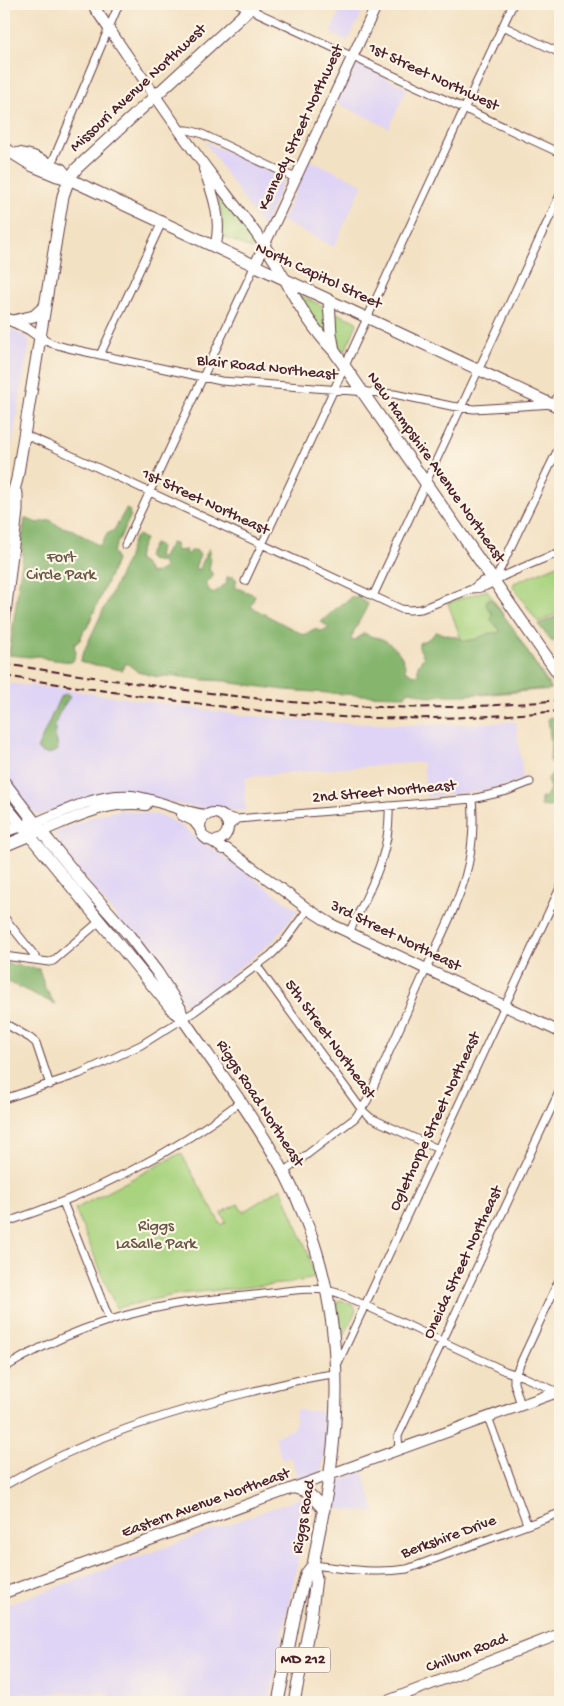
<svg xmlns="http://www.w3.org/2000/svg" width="564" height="1706" viewBox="0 0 564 1706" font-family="'Gochi Hand',sans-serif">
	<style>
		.built { fill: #dfd4f5 }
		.green { fill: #a9d37f; stroke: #7a7955 }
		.forest { fill: #86b56e; stroke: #686a4c }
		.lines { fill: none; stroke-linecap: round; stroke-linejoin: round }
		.street-casing { stroke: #633c42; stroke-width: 9 }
		.secondary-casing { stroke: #633c42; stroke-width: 12 }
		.primary-casing { stroke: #633c42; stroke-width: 13 }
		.street { stroke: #fff; stroke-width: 7 }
		.secondary { stroke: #fff; stroke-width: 10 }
		.primary { stroke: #fff; stroke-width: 11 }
		.rail { stroke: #4a1f2b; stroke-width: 2; stroke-dasharray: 8 4; stroke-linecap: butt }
		.labels { text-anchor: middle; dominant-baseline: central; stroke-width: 4.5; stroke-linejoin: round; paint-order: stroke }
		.shield { fill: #fcf5e5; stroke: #7f5f63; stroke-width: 1 }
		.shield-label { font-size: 15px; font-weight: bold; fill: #4a1f2b }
		.street-label { font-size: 16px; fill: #4a1f2b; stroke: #fcf5e5 }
		.park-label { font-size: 16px; fill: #654; stroke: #fcf5e5 }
	</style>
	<rect width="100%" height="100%" fill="#fcf5e5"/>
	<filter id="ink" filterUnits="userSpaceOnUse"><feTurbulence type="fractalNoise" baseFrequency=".02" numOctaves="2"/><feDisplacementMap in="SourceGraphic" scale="10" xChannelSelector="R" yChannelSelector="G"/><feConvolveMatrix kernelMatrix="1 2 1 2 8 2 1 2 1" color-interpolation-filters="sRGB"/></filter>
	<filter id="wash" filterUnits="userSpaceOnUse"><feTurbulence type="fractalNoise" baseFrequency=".0096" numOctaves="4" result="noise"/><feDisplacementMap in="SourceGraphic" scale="20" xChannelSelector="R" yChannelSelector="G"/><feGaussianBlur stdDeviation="1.12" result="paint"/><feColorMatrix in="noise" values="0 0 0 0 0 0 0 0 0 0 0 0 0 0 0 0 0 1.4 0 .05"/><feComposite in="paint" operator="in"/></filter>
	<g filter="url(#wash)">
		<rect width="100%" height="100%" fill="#f3e1c3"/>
		<path class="built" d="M343,4H366L348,41L330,33Z
			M355,63L407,88L389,128L337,103Z
			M204,141L284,179L264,226L261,225Z
			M310,160L363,184L334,247L282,221Z
			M4,326L25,336L30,341L11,450L4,449Z
			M4,683L62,689L241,715L339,723L411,725L468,724L516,721L523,779L504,786L479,791L426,797L423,762L320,770L254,776L245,779V811L199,808L173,803L150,796L52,811L37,816L23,801L4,775Z
			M120,810L158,815L169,819L182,827L298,910L273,941L188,1008L67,855L54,833L100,814Z
			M296,1410L328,1412L326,1444L321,1472L299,1480L291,1457L282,1460L275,1437L292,1429L295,1423Z
			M362,1470L376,1513L333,1508L338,1482Z
			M306,1496L309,1505L269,1702H114L107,1692L4,1694V1606Z"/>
		<path class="green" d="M214,182L256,241L252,249L222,236V217Z
			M301,296L325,307L327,337L299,297Z
			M334,312L355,321L357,324L345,351L341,350L336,340Z
			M560,564V612L538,622L513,587L514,583Z
			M487,590L552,689L481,695L448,603Z
			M181,1153L221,1225L226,1222L221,1213L238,1204L243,1212L281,1188L307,1250L315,1278L290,1283L178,1294L116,1308L75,1209Z
			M341,1300L354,1306L356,1310L343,1338L341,1336L337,1304L338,1301Z"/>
		<path class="forest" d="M126,509L130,511L129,514L131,515L113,552L115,555L116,561L87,628L84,630L80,640L74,645L76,653L73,661L71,662L47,659L39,656L30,657L9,655L23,554L21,547L25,518L37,523L50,520L59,526L73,530L100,546L107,534L114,530Z
			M138,535L145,539L139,553L138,561L144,564L150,573C154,574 162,571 164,567L162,562L150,560L147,557L154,544L160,546L158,557L162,559L171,543L175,544L177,551L186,550L185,553L188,555L191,551L196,550L200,555L195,568L199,570L209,548L210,552L208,556L211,559L209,569L213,575L211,579L205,582L211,593C218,593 219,586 226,585L227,577H234L237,580L234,587L255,595L251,607L304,635L314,629L321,631L328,629L329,627L321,622L341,604L348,601L350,597H358L368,604C363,617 354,627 351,640L354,641L364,633C369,636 373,637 379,638C392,642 406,657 405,670L413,675L418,674V665L424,657L419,648V643L430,638L436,632L460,638L465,641L476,639L489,633H499L500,630L491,620L492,613L487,607L486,603L488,599H491L513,628L550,689L546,691L538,689L465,695H442L430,697L411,691L407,692L405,696L359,695L285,690L232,683L227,681L205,680L173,676L158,677L138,672L128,664H125L123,670H121L102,666L82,663L81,660L82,655L127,560L133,540Z
			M560,615V637L552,642L538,624Z
			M66,694L70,697C61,709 54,719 55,734C56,740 58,744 58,750C52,755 42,755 37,749L60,697Z
			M560,716V803L549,807L541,806V799L547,795L550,789L547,780L555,769L550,760L551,744L548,718Z
			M4,963L39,969L45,988L55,1004L4,980Z"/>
	</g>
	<g filter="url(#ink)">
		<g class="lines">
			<defs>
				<path id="street" d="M239,4L560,153
					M503,26L560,53
					M180,130H188L200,133L295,178
					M51,165L119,4
					M40,337L50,343L68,348L221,381L394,394L451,406L474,409L554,404L560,390
					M100,355L162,222
					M25,435L51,446L401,609L410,610L421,609L472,589L482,581L495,580
					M125,545L255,265
					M495,580L560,445
					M245,581L513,4
					M472,589C489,589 493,580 508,574C525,566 543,559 560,552
					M373,596L560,195
					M222,815L237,819L472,799L507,791L530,782
					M228,828L237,819
					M4,917L35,956L34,960
					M349,933C369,890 391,856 389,806
					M4,956L49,962L53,961L100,921
					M257,966L362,1110L371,1118L438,1149
					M4,1023L30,1038L36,1043L50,1085
					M4,1099L79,1074L141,1045L194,1012L271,955L284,942L308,909
					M284,1172L355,1118L367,1101C386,1059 404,1018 423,976C451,913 479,871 472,799
					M63,1202L110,1321
					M4,1223C89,1195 169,1157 240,1102
					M337,1365L560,888
					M4,1368C55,1337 112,1316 171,1305C199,1300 227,1298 254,1295C283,1292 314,1284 341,1294L505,1371L524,1377L558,1392
					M521,1405L514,1383V1377L560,1278
					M488,1417L527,1524
					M399,1450L398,1436L560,1090
					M4,1486C83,1439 165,1413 254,1391C281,1385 308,1376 336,1374
					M313,1565C345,1569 375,1574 407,1569L560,1513"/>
				<path id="secondary" d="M92,4C127,55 162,107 199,158C228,198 261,235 285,279
					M204,169C213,194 223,221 215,247
					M255,265L377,4
					M329,300L560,408
					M4,317L29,329L40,337
					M200 827a14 14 0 1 1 28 0a14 14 0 1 1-28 0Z
					M182,815L194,821L201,830
					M35,823C66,811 98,793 132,796C158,799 181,813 207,815
					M42,831C75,818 110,799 146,805
					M212,841L223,849H227L308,909L333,925L560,1032
					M4,1593L560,1391
					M385,1702L560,1634"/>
				<path id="primary" d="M4,148L33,166L57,176L69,179L329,300L331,334L334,351
					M19,153L32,156L61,169L69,179
					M285,279C298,305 314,330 334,351L560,676
					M13,321L34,316L45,306
					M4,538L8,512L17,479L63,196L69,179L77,168L255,4
					M4,622L17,511V494
					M4,782L49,841L83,883L128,934L157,972L180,1008L183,1019C218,1070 256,1120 285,1174C332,1264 344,1364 331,1464C327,1498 319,1531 313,1565L316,1578L311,1618L294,1702
					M4,804L174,1012L180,1016
					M4,831L29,824
					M4,846L35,833
					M295,1488C309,1490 314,1499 324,1510
					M278,1702L296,1610L306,1574L313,1565"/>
			</defs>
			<use href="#street" class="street-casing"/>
			<use href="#secondary" class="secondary-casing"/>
			<use href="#primary" class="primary-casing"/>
			<use href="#street" class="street"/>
			<use href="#secondary" class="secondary"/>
			<use href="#primary" class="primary"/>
			<path class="rail" d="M4,664C100,678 196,693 292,702C381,710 472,709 560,700
				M4,676C100,690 196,705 292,714C381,721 471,719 560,711"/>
		</g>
	</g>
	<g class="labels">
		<rect class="shield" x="275.5" y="1647.5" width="55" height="25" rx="4"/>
		<g class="shield-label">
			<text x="303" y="1660">MD 212</text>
		</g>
		<g class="street-label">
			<text transform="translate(433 78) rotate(25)">1st Street Northwest</text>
			<text transform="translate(139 89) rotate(-43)">Missouri Avenue Northwest</text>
			<text transform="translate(302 128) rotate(-65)">Kennedy Street Northwest</text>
			<text transform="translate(318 277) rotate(25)">North Capitol Street</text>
			<text transform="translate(267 369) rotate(6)">Blair Road Northeast</text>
			<text transform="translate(435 468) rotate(55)">New Hampshire Avenue Northeast</text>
			<text transform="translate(205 503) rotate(25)">1st Street Northeast</text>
			<text transform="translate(384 793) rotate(-5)">2nd Street Northeast</text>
			<text transform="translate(395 937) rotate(26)">3rd Street Northeast</text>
			<text transform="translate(329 1040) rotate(54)">5th Street Northeast</text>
			<text transform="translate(259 1104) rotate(57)">Riggs Road Northeast</text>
			<text transform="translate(436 1122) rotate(-65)">Oglethorpe Street Northeast</text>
			<text transform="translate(464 1263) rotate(-65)">Oneida Street Northeast</text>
			<text transform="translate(206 1504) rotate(-20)">Eastern Avenue Northeast</text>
			<text transform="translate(305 1517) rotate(-80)">Riggs Road</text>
			<text transform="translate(449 1538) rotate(-20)">Berkshire Drive</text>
			<text transform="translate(467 1654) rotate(-21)">Chillum Road</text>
		</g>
		<g class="park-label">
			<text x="61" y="558">Fort<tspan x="61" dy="18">Circle Park</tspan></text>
			<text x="156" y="1227">Riggs<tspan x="156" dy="18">LaSalle Park</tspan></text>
		</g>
	</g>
	<rect width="564" height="1706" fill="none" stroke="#fcf5e5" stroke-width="20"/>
</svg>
